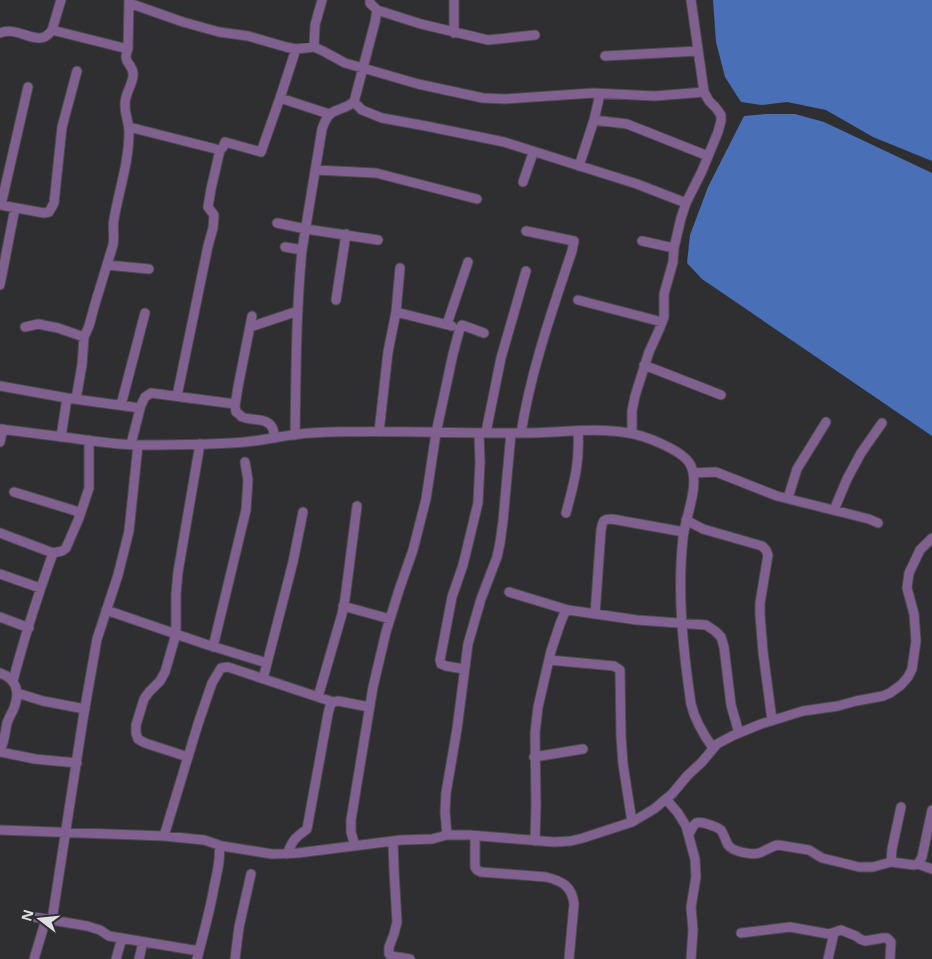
<svg xmlns="http://www.w3.org/2000/svg" width="932" height="959" viewBox="0 0 932 959" font-family="'Noto Sans',sans-serif">
	<style>
		.water { fill: #4970b7 }
		.lines { fill: none; stroke-linecap: round; stroke-linejoin: round }
		.street-casing { stroke: #4b4b4e; stroke-width: 11 }
		.street { stroke: #80608f; stroke-width: 9 }
	</style>
	<rect width="100%" height="100%" fill="#2f2f32"/>
	<path class="water" d="M713,0H932V161L873,137L826,110L787,102L762,105L741,102L725,77L716,42Z
		M766,114H795L824,122L932,173V436L702,279L687,263L690,235L708,187L744,116Z"/>
	<g class="lines">
		<defs>
			<path id="street" d="M454,0V33
				M129,3L183,22L219,32L248,36L286,47L296,49L314,47L323,51L345,63L363,68L418,84L483,98L505,99L593,93L655,96L704,92
				M377,10L421,24L488,40L535,35
				M52,30L61,0
				M0,33C20,25 39,50 52,30L128,49
				M314,47L315,25L322,0
				M605,56L698,51
				M280,98L329,114
				M354,102L362,110L382,118L426,126L504,142L637,184L686,203
				M594,120L627,124L708,156
				M129,127L220,150L223,147L225,142L261,152L280,98L296,49
				M579,166L594,120L600,94
				M315,170L376,173L477,199
				M523,182L533,153
				M0,205L44,213L49,212L54,203L62,127L77,71
				M1,205L28,87
				M277,223L306,229L378,240
				M642,241L674,248
				M285,247L302,250
				M107,265L149,269
				M0,285L15,208
				M336,300L346,234
				M578,300L662,322
				M396,312L452,326
				M252,316L238,387L235,406L236,412C238,413 240,415 242,417C251,421 266,417 272,427C274,430 274,435 275,438
				M447,324L468,262
				M25,327L38,324L58,328L84,337
				M250,327L298,311
				M644,365L721,395
				M0,386L67,398L140,408
				M177,396L208,246L213,228L214,215L208,207L211,189L220,150
				M76,399L82,365L84,337L89,326L95,304L113,245C115,236 112,228 114,219C119,190 129,162 129,132C129,123 125,114 125,106C124,95 132,86 133,76C135,64 121,64 128,49L129,0
				M121,405L145,313
				M0,429C23,432 47,435 71,438C94,441 118,445 141,445C176,445 211,445 245,442C267,440 289,434 311,433C382,429 453,434 524,433C558,433 595,427 628,433C644,435 682,450 690,464C701,484 685,517 683,538C677,593 683,649 691,704C695,721 703,734 713,748
				M379,432L388,352L396,312L400,268
				M486,432L501,358L526,271
				M521,433C531,370 552,311 572,251L574,241L526,231
				M632,433V411L635,396L649,352L659,330L664,317V294L673,262L674,248L681,218L686,203L702,171L718,132L721,121V115L716,108L709,101L704,92L691,0
				M295,435C296,373 296,311 302,250L322,129C330,105 338,114 354,102L375,22L377,10L370,3V0
				M61,437L67,398
				M0,442L3,429
				M131,444L141,405L145,397L151,393L235,404
				M693,473L716,472L777,496L869,519L878,523
				M788,498L797,469L826,422
				M834,510L847,479L861,453L882,423
				M566,513C574,483 580,463 578,431
				M79,518L89,488V440
				M686,520L703,529L762,546L766,550L768,555L760,603V615L763,652L772,720
				M0,533L53,553
				M0,574L40,588
				M509,592L568,610
				M343,606L390,619
				M106,610L205,644L267,663
				M595,614L601,530C603,522 602,519 612,519L684,532
				M0,617L29,628
				M213,647L246,510L248,480L245,462
				M549,660L614,666L620,670L621,736L623,764L632,822
				M464,669L446,666L441,664L440,660L452,597L463,565L478,503L480,463L479,433
				M0,673C17,679 20,692 14,708C12,713 9,717 7,723C5,732 5,741 0,750
				M263,679L293,562L303,512
				M13,681C24,638 38,595 53,553L62,551L66,548L79,518V514L76,511L14,492
				M17,693L43,701L85,709
				M318,697L342,614L345,599L357,506
				M0,752L35,759L77,763
				M188,757L145,743L138,739L136,733V725L144,699L149,692L160,681L165,672L176,634V594L178,572L200,444
				M534,757L583,749
				M666,799L678,813L686,826L695,859L696,877L691,907L693,930L691,959
				M0,830L164,836L204,840L222,846L272,854L298,853L401,840L432,839L447,835H469L554,842L571,841L583,838L632,822L654,809L672,794L687,776L702,762L717,744L734,735L761,724L803,711L838,706L856,701L883,696L890,693L901,685L908,677L912,669L916,641L914,614L907,588L909,573L920,550L932,538
				M689,834C691,831 693,825 696,823C702,821 717,827 721,830C724,835 726,841 728,845C733,852 752,855 759,853C766,851 771,846 778,845L809,850L822,858L859,867H873L891,862L914,865L918,864L922,857L932,810
				M447,835L445,812L446,793L457,729L468,644L481,599L497,557L500,543L503,521L511,433
				M164,836L198,724L212,683L221,668L228,667L333,702
				M475,836V867L477,870L481,872L546,877C562,881 572,886 574,904L569,959
				M535,841L536,804L535,733L538,707L551,651L560,624L564,614L568,610L637,620L706,625L715,631L721,637L724,647L731,705L739,733
				M393,842L394,870L397,922L394,934L389,947V954L391,956L410,959
				M355,846L351,832V820L373,687L386,632L399,590L413,550L426,499L436,433L453,354L460,328L462,325L484,333
				M287,854C294,838 294,839 307,829L328,714L330,706L333,702L338,701L369,707
				M891,862L892,849L901,807
				M918,864L932,869
				M34,917L87,926L100,930L109,936L199,951
				M52,920L83,719L97,639L118,575L129,531L138,445
				M741,933L790,927L829,934L841,930L856,936L860,939L865,941L883,938H887L891,942L890,959
				M34,959L46,919
				M116,959L122,938
				M139,959L143,942
				M197,959C203,935 210,911 214,887C217,873 221,859 219,845
				M235,959L239,927L251,874
				M828,959L834,933"/>
		</defs>
		<use href="#street" class="street-casing"/>
		<use href="#street" class="street"/>
	</g>
	<g transform="translate(40 919) rotate(286)" stroke="#2f2f32" stroke-width="4" paint-order="stroke">
	<path d="M0-4L9 19L0 12L-9 19Z" fill="#dfdfe1"/>
	<text y="-8" font-size="14" font-weight="bold" text-anchor="middle" fill="#dfdfe1">N</text>
	</g>
</svg>
